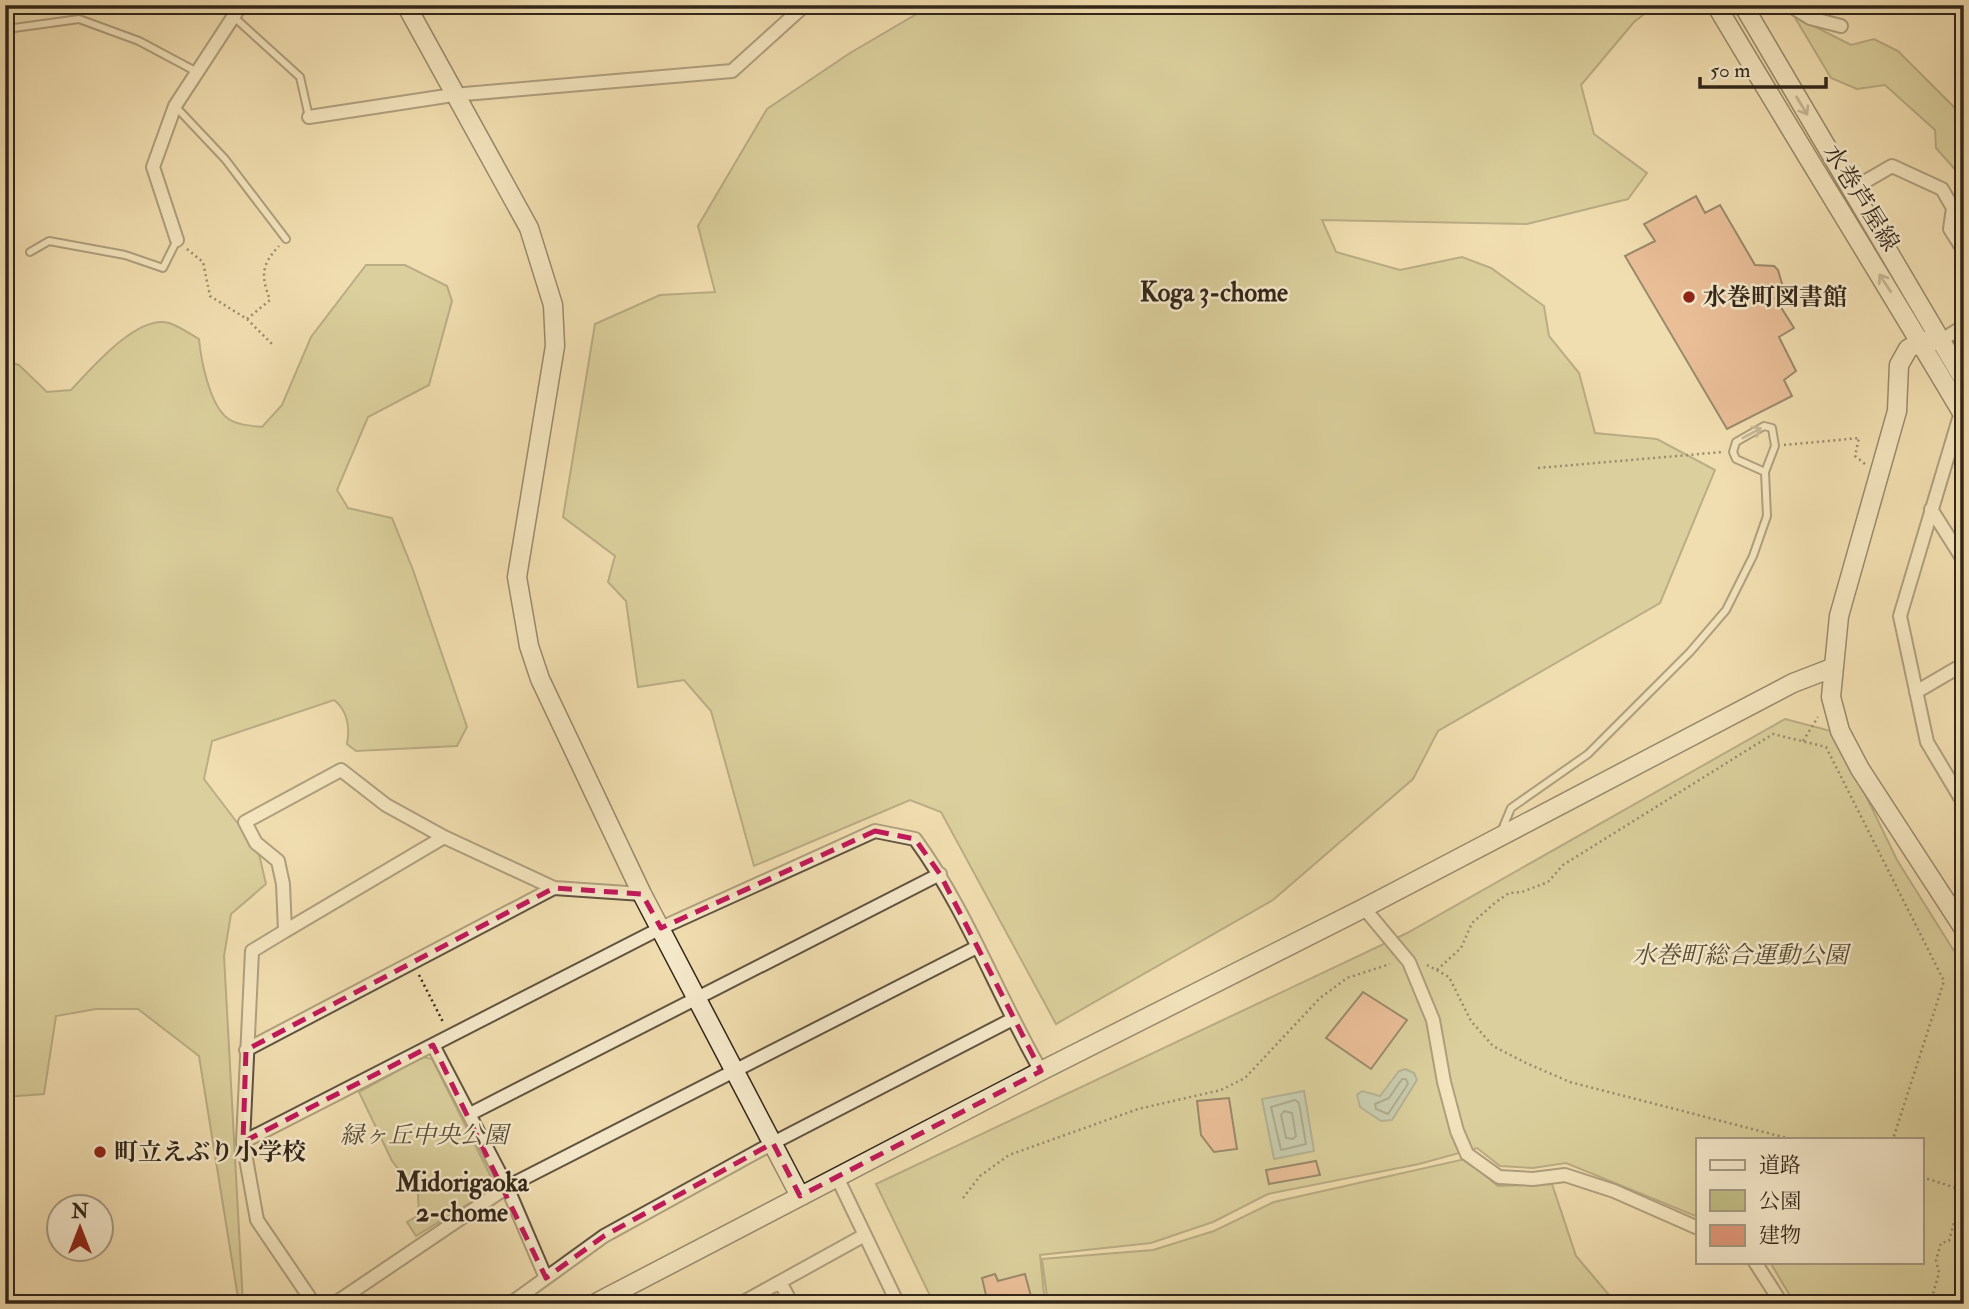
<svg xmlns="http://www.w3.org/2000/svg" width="1969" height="1309" viewBox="0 0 1969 1309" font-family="'IM FELL Double Pica','Noto Serif JP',serif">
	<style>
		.green { fill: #c2bf86; stroke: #7a7250; stroke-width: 2 }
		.water { fill: #9bbbb0; stroke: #717f74; stroke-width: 2 }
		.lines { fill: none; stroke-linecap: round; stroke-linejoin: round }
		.shore { stroke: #667065; stroke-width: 2 }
		.building { fill: #e3997b; stroke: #31261a; stroke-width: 2 }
		.lane-casing { stroke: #615440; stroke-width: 10 }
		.street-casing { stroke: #615440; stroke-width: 16 }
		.secondary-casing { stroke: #31261a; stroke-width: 21 }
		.path { stroke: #31261a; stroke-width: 2.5; stroke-dasharray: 2 3.5; stroke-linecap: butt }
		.lane { stroke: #f6eacc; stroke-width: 6 }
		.street { stroke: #f6eacc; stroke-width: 12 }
		.secondary { stroke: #f6eacc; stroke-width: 18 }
		.oneway { stroke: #948873 }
		.marked { fill: none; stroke: #c2185b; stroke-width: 5; stroke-dasharray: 14 9; stroke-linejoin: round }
		.poi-dot { fill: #8f2418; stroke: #f6eacc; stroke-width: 2.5 }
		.labels { text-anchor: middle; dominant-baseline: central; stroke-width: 5; stroke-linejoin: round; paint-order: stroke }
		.street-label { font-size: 24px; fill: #31261a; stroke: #f6eacc }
		.poi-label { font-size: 24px; font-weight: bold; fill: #31261a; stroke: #f6eacc; text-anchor: start }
		.park-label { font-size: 24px; font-style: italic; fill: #554c35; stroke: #f6eacc }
		.neighbourhood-label { font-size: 26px; font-weight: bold; fill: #31261a; stroke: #f6eacc }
	</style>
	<rect width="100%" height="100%" fill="#f1deb0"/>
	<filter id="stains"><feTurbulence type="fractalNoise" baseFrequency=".00286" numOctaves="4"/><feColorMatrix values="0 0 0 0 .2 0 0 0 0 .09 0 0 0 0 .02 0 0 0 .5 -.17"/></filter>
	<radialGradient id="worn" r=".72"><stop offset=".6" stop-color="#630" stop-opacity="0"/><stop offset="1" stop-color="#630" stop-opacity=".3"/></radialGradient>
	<path class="green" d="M932,5H1656L1634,22L1581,85L1594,134L1647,173L1628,199L1527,224L1322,220L1336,252L1400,270L1462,257L1491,268L1544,306L1549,336L1579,373L1595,433L1657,439L1715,470L1660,603L1438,731L1413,779L1273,900L1056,1024L941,812L910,800L754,866L711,711L684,680L638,687L626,601L608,582L615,556L563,517L595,324L660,295L715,292L698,226L767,109L850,53Z
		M1794,16L1851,45L1874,39L1898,51L1958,111L1959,133L1964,136V174H1959L1936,148L1935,130L1885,85L1857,89L1831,78Z
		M366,265H405L447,286L452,301L429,385L368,417L337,490L348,508L392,518L413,570L467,727L457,746L356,751L347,744C350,727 348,711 334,700L212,741L204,779L258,850L266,884L231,914L224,956L243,1304H239L199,1056L138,1009H96L56,1016L44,1094L5,1097V360L19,365L47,392L71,390C91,369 137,314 169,323C179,326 190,334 199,339C201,360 209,402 226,417C235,425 251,426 262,427L282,405L311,337Z
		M1785,719L1835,732L1897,860L1964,967V1304H1795L1770,1262H1922V1139H1698V1217L1566,1163L1533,1168L1500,1166L1477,1148L1419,1164L1268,1194L1213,1222L1151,1243L1040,1255L1045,1304H934L876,1184L1407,933Z
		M423,1057L432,1059L491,1177L489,1191L416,1236L407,1222L419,1215L418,1194L392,1161L359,1092Z
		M1465,1159L1498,1186L1552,1184L1576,1256L1610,1296L1605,1304H1048L1042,1259L1153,1250L1214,1231L1274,1202Z"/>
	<path class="water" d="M1405,1069L1414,1073L1417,1080L1392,1120L1381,1121L1360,1107L1357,1095L1362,1091L1380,1096L1399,1071Z
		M1304,1091L1314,1151L1274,1159L1262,1099Z"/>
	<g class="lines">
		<path class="shore" d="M1402,1079H1406L1408,1084L1388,1114L1376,1109L1375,1104L1389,1098Z
			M1295,1100L1299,1103L1306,1144L1281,1150L1271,1107Z
			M1284,1111L1292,1113L1296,1136L1293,1139L1286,1138L1281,1115Z"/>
	</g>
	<path class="building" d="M1696,196L1705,213L1720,205L1755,265L1774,266L1778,270L1783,287L1775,298L1794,328L1779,337L1796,371L1784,380L1792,396L1727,429L1625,256L1655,241L1644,224Z
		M1363,992L1407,1020L1371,1069L1326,1038Z
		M1229,1098L1237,1149L1214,1152L1201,1135L1197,1101Z
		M1316,1161L1320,1175L1269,1184L1266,1170Z
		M995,1274L998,1281L1025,1274L1033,1304H988L982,1278Z"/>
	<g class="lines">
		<defs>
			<path id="lane" d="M234,17L300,77L309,117
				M5,33L14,28L79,19L139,41L197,72
				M175,106L225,159L286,239
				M30,252L49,241L125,255L163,268L177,240
				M1501,832L1511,808L1588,754L1690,652L1726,610L1753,556L1767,516L1765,472L1775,446L1772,428L1764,426L1736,442L1733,452L1736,459L1765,472"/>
			<path id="street" d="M1789,5L1810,18L1841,26
				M309,117L453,95L732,71L805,5
				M1852,189L1892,166L1942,189L1953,208L1950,229L1964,251
				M177,240L153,167L175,106L241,5
				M1940,341L1964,326
				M1961,412L1900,616L1927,742L1964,804
				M1931,509L1964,561
				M1916,692L1964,664
				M1364,908L1409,962L1433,1020L1444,1082L1457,1131L1467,1154L1499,1177L1533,1179L1565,1175L1614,1191L1698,1228
				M285,931L444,837
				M433,1045L507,1187L546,1278
				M246,1050L554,888
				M470,1114L940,874
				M243,1142L661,928L875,831L915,839C967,910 997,995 1041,1071
				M837,1177L898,1304
				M1755,1262L1782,1304
				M780,1282L792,1304
				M314,1304L257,1220L243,1142L252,951L285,931L283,884L278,861L256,843L245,822L341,770L386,805L444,837L554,888L642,894
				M334,1304L507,1187L977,947
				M510,1304L604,1236L773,1143L1011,1020
				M740,1304L863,1236"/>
			<path id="secondary" d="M406,5L529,228L553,305L555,346L517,577L529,646L540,679L642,894L800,1196
				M1716,5C1798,143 1883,279 1964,416
				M1743,5L1964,380
				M1940,341H1921L1908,349L1899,365L1897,411L1839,616L1831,697L1840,731L1860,769L1964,929
				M594,1304L1041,1071L1364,908L1793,683L1832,668"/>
		</defs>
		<use href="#lane" class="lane-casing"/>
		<use href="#street" class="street-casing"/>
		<use href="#secondary" class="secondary-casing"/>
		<path class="path" d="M187,249L203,262L210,296L247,319L274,346
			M247,319L270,300C261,276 261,265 279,246
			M1784,445L1859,438L1855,456L1865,464
			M1538,468L1723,452
			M1803,741L1818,717
			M1427,965L1449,977L1471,1021L1493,1046L1526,1063L1570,1082L1791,1139
			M1437,970L1461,948L1472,923L1496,902L1509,893L1522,892L1548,882L1563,865L1773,734L1826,747L1944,981L1893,1139
			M419,975L443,1022
			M1922,1177L1962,1190
			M963,1198L980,1176L1009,1155L1138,1109L1221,1090L1245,1078L1320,998L1347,978L1390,964
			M1930,1304L1939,1273L1936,1260L1941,1243L1949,1241L1963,1190"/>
		<use href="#lane" class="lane"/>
		<use href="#street" class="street"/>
		<use href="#secondary" class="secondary"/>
	</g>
	<defs><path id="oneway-shaft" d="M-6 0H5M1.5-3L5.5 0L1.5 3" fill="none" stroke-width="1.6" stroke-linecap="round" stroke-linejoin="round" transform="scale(1.75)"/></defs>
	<g class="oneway">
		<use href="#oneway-shaft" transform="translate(1802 106) rotate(59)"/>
		<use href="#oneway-shaft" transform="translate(1885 283) rotate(-123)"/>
		<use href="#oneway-shaft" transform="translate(1752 433) rotate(-28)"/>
	</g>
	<path d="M0 0H1969V1309H0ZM875,831L915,839L940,874L1041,1071L800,1196L773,1143L604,1236L546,1278L433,1045L243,1142L246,1050L554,888L642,894L661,928Z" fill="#f1deb0" fill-opacity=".55" fill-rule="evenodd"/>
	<path class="marked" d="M875,831L915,839L940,874L1041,1071L800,1196L773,1143L604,1236L546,1278L433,1045L243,1142L246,1050L554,888L642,894L661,928Z"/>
	<g class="poi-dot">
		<circle cx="1689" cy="297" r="7"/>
		<circle cx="100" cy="1152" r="7"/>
	</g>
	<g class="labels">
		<g class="street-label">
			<text transform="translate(1861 198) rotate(58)">水巻芦屋線</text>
		</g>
		<g class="poi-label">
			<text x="1703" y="297">水巻町図書館</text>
			<text x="114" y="1152">町立えぶり小学校</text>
		</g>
		<g class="park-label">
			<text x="1740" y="955">水巻町総合運動公園</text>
			<text x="424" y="1135">緑ヶ丘中央公園</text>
		</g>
		<g class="neighbourhood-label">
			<text x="1214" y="293">Koga 3-chome</text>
			<text x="462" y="1183">Midorigaoka<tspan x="462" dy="30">2-chome</tspan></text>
		</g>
	</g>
	<rect width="1969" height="1309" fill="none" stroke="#f1deb0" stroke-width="28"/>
	<rect x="7" y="7" width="1955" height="1295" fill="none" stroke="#31261a" stroke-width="3.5"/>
	<rect x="14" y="14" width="1941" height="1281" fill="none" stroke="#31261a" stroke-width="2"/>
	<rect x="1696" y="1138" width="228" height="126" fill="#f6eacc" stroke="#a79c85" stroke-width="2"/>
	<rect x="1710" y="1160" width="35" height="10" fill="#f6eacc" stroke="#a79c85" stroke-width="2"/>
	<text x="1759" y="1172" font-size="21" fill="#31261a">道路</text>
	<rect x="1710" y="1190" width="35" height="21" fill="#c2bf86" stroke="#a79c85" stroke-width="2"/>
	<text x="1759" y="1208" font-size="21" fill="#31261a">公園</text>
	<rect x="1710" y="1225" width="35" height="21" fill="#e3997b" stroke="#a79c85" stroke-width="2"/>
	<text x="1759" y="1242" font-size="21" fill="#31261a">建物</text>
	<g transform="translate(80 1228)"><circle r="33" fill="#f6eacc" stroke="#a79c85" stroke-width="2"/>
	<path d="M0-5L12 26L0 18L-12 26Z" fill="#8f2418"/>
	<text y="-10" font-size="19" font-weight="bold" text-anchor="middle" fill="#31261a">N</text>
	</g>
	<path d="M1700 77v10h126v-10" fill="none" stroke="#31261a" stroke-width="3.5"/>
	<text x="1710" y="77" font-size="21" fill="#31261a" stroke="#f6eacc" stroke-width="5" paint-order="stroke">50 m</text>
	<rect width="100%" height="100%" filter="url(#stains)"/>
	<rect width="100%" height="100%" fill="url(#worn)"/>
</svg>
